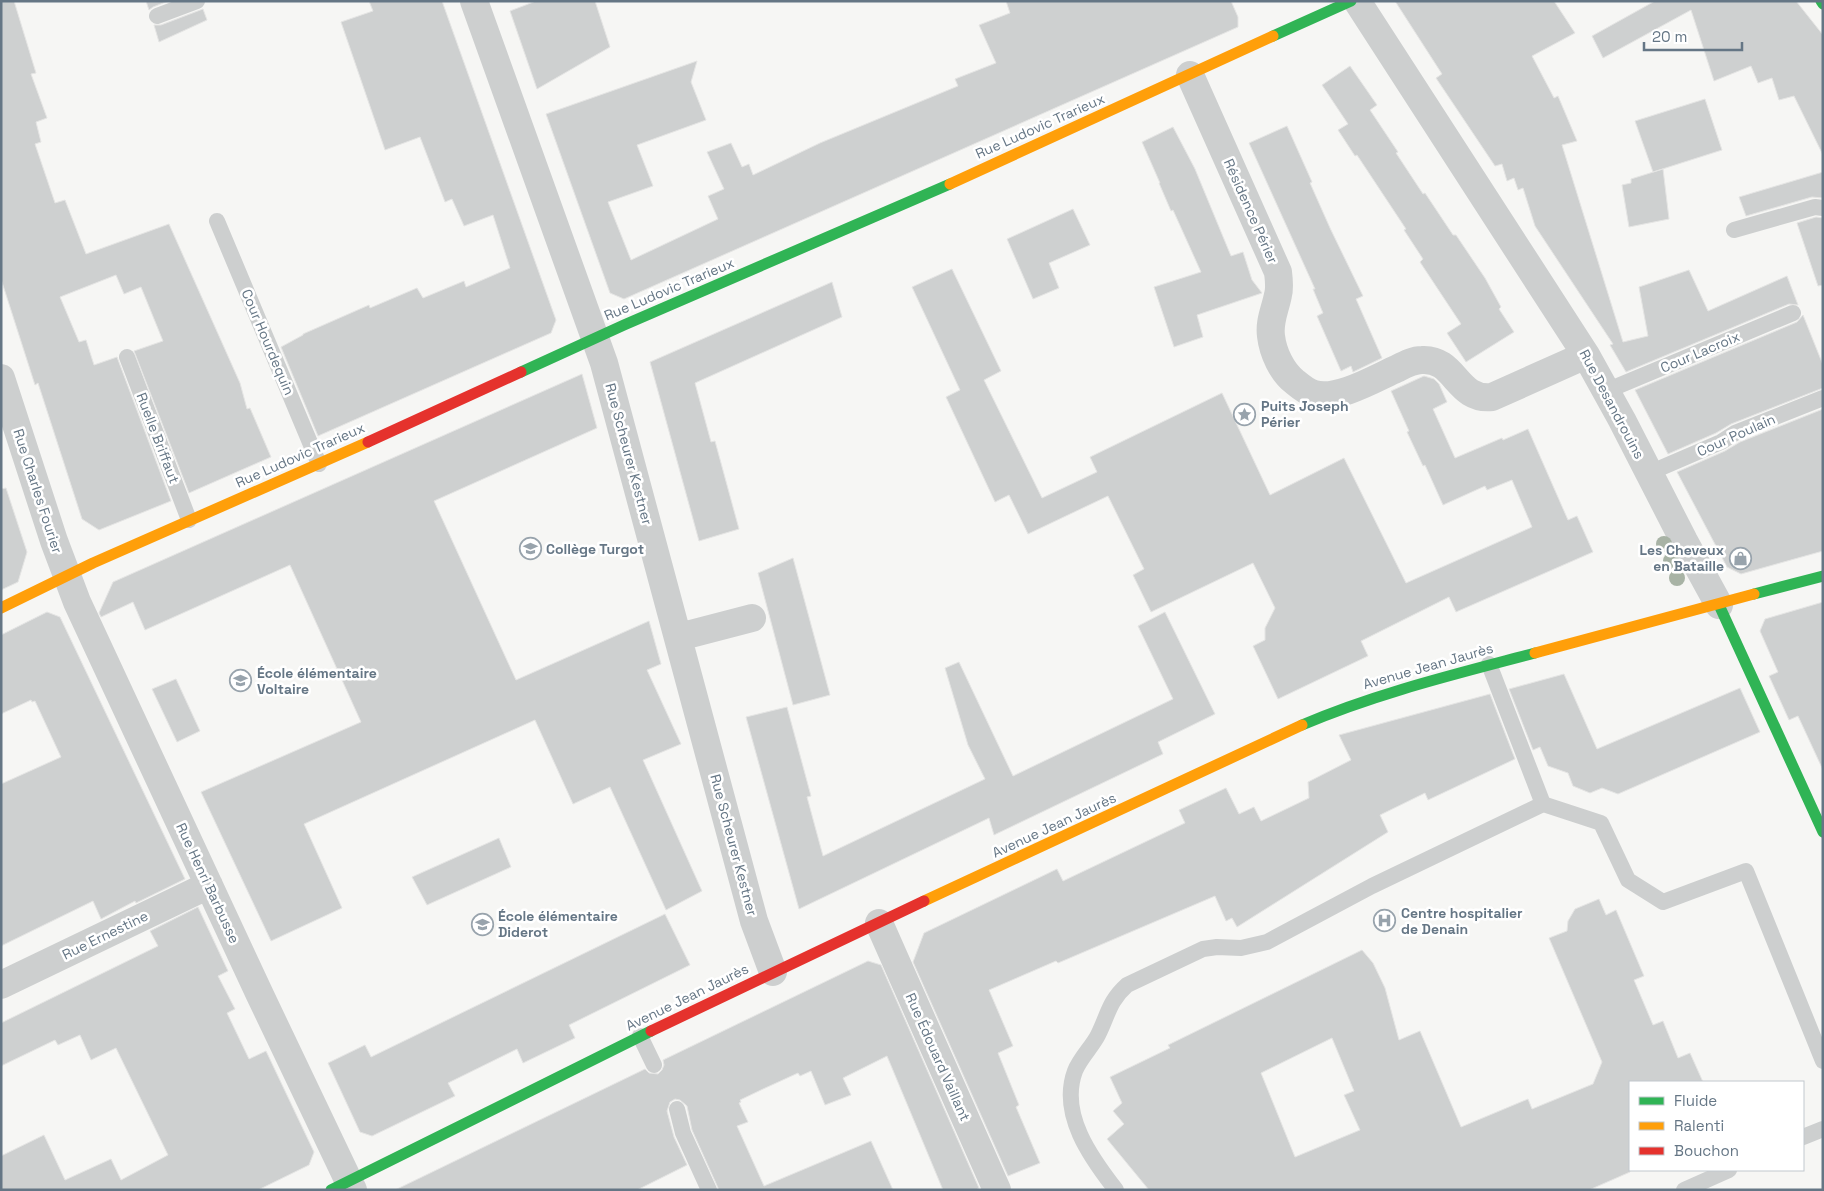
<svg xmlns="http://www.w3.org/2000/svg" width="1824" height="1191" viewBox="0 0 1824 1191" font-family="'Space Grotesk',sans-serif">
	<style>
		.building { fill: #ced0d0; stroke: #e5e5e4; fill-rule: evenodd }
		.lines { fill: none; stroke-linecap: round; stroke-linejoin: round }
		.lane { stroke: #cdcfcf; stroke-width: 16 }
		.street { stroke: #cdcfcf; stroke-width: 28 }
		.fast { stroke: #30b455; stroke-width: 11 }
		.slow { stroke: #ff9f0a; stroke-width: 11 }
		.jam { stroke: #e5322d; stroke-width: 11 }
		.tree { fill: #a8b3a5 }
		.labels { text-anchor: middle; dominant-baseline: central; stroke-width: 5; stroke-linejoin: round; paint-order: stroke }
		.street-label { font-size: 14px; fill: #657685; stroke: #fff }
		.poi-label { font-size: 14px; font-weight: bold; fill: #657685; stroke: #fff; text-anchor: start }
	</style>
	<rect width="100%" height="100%" fill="#f6f6f4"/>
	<path class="building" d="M1,1H14L36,73L31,74L47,118L36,122L41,142L35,144L55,203L65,200L86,254L169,224L240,383L247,409L250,408L271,457L189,493L134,351L163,341L141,287L124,294L116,275L60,297L79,342L86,340L94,365L117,357L171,501L99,530L82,519L38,383L35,385L1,279Z
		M146,1H168L153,7L149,10Z
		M369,1H442L556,320L551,333L318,436L281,347L303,335V334L369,305L370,308L417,288L423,298L464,281L466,287L510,268L493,215L464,226L452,199L445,202L420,137L385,150L341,22L373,11Z
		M536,1H595L610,47L537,89L510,11Z
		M1006,1H1231L1238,17V27L624,299L610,293L546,114L697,61L691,82L706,120L637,145L653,186L608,202L631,260L718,219L708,196L724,189L707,152L731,143L742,167L749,164L753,175L820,143L958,86L955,79L996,63L979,25L1010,13Z
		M1395,1H1554L1575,33L1532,56L1554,98L1558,96L1577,141L1562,145L1623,342L1648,336L1639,287L1689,270L1708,311L1787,276L1798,305L1789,304L1626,372L1610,345L1613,344L1535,226L1523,188L1518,190L1514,178L1507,181L1502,164L1495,166L1436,78L1442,74Z
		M1655,1H1796L1823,35V155L1794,96L1779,100L1772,78L1758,83L1751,66L1714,81L1691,10L1603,58L1592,36Z
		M203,9L207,20L159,42L154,25H161Z
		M1350,66L1377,105L1370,110L1398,152L1396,153L1423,194L1425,193L1453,235H1456L1485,278L1501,307L1499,309L1514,332L1466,362L1447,333L1461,324L1420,262L1423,259L1404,230L1406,229L1357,155L1355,156L1338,130L1348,124L1322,85Z
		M1705,99L1722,150L1653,172L1635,121Z
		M1287,126L1312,182L1310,183L1330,228L1363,296L1356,299L1382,358L1353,372L1351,366L1341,371L1317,316L1323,313L1313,289H1315L1249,143Z
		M1173,127L1195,169L1231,256L1243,252L1252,280L1262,293L1197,315L1203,337L1174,347L1154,287L1201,272L1173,210L1171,211L1159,183H1160L1142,142Z
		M1663,169L1669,219L1629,227L1622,185L1631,183V179Z
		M1823,172V198L1812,197L1746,216L1739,197Z
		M1073,209L1090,245L1049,263L1059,288L1033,299L1007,239Z
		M1816,217L1823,218V285L1818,286L1797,223Z
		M952,269L1001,371L984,380L1042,498L1097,472L1090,457L1222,393L1270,495L1344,458L1406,583L1532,527L1512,480L1487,490L1485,486L1443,505L1425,465L1423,466L1407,432L1409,431L1391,391L1424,376L1434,379L1439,384L1447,402L1433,409L1455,458L1502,438L1503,440L1528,429L1568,520L1577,516L1593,552L1456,612L1449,597L1361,641L1368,656L1278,699L1253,646L1265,640V628L1275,608L1253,563L1151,612L1133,575L1144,569L1108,496L1028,534L1009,495L995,502L946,397L960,390L912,287Z
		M832,282L842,317L695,383L711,442L715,441L739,529L699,541L650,362Z
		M1803,315L1823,365V388L1731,424L1716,433L1668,454L1635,390L1797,322Z
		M582,374L597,428L434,501L516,680L649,621L661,664L647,670L681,744L643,760L702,891L666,910L610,787L573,804L535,720L304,824L342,908L271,941L201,792L361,722L290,565L145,630L133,602L101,617L99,613L113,582Z
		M1823,409V551L1741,574L1727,567L1677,472L1725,451L1740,442Z
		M6,488L27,552L18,582L1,590V489Z
		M793,558L830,695L793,705L758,573Z
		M1823,602V770L1798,716L1789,720L1769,676L1778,672L1760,631L1765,619Z
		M47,612L60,617L185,879L136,903L135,901L101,919L93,901L1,946V784L61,757L35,701L32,702L31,700L1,714V635Z
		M1165,612L1215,714L1158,742L1163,754L994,835L989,818L799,909L746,717L787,707L811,796L807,797L823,856L985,779L968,745L945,668L959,662L1013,776L1173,699L1138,626Z
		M1564,674L1597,749L1740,688L1760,732L1618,794L1602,788L1590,793L1573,786L1568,773L1548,766L1540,747L1533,750L1509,689Z
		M176,679L200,731L177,742L152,689Z
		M1490,694L1515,759L1428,800L1425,793L1380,815L1388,832L1237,927L1232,918L1226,921L1215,896L1058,963L1056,961L989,990L1013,1046L998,1053L1019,1105L1016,1107L1040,1163L1008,1176L913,962L924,933L1057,869L1063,881L1185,823L1179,810L1226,788L1239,814L1254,807L1261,821L1309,798L1308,782L1351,760L1339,735Z
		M499,838L511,867L427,905L412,877Z
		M1599,899L1606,915L1616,910L1644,976L1634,980L1653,1025L1663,1021L1678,1058L1690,1053L1703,1082H1630V1172L1589,1190H1149L1107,1139L1124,1124L1113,1111L1122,1103L1110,1077L1170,1048L1168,1045L1362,950L1373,963L1385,988L1399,1040L1420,1031L1461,1127L1528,1099L1532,1109L1593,1084L1602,1062L1549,938L1567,931L1568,921L1575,909ZM1332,1038L1354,1091L1344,1095L1360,1130L1295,1157L1261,1073Z
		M198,907L228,971L218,976L235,1009L227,1013L249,1059L266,1051L314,1152L309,1165L258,1190H1V1156L44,1135L65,1180L111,1159L121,1180L168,1155L116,1048L91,1060L80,1035L58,1045L55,1040L1,1066V1023L158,946L150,931Z
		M665,914L690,965L569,1025L575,1038L523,1063L517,1049L448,1083L455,1096L372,1136L360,1132L328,1063L365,1045L371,1057Z
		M868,961L881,965L979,1188L976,1190H943L887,1056L843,1078L851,1095L825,1105L811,1071L800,1076L798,1073L763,1089L740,1100L741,1102L739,1103L748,1122L737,1126L764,1186L871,1141L893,1190H719L692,1130L687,1106L680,1100L675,1099L670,1102L667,1111L674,1137L687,1165L637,1190H395L645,1069L649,1073L658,1074L662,1070L664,1065L663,1060Z"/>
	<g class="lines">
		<path class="lane" d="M157,16L197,1
			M217,221L319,464
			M1734,230L1815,207L1823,208
			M127,357L189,520
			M1606,391L1793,313
			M1649,473L1721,442L1735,433L1823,398
			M1489,664L1543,804L1601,823L1628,880L1663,902L1746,871L1823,1061
			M640,1036L654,1065
			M677,1109L683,1133L709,1190
			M1803,1137L1823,1129
			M1116,1190C1091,1158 1059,1114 1075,1071C1080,1058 1092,1047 1098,1035C1108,1015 1109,1001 1127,985L1203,949L1217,947L1241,948L1267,942L1372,886L1543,804
			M1684,1190L1729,1170"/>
		<path class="street" d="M474,1L604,363L754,921L773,972
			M1357,1L1586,355L1622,420L1684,541L1719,605
			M1190,75L1278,272C1279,280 1280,288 1278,295C1275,310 1269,321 1271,336C1273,353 1282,372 1295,382C1301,387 1307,392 1314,394C1337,401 1376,378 1396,369C1404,365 1413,360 1422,360C1456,358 1456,401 1492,397L1586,355
			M1,378L54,541L77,602L260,995L353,1190
			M679,637L752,618
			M879,923L997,1190
			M1,985L209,885"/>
		<path class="fast" d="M1821,1L1823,4
			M1273,36L1351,1
			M521,372L624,325L950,184
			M1754,594L1823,576
			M1719,605L1823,832
			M1302,725C1377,693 1456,674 1535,653
			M331,1190L651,1031"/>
		<path class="slow" d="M950,184L1273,36
			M1,608L93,563L368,442
			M1535,653L1754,594
			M924,901L1302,725"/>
		<path class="jam" d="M368,442L521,372
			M651,1031L924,901"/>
	</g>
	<g class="tree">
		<circle cx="1664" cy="544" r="8"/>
		<circle cx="1671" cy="561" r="8"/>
		<circle cx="1677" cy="578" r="8"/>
	</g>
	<defs>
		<symbol id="sight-ring" viewBox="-11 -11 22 22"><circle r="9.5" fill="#fff" stroke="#98a3ac" stroke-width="1.5"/><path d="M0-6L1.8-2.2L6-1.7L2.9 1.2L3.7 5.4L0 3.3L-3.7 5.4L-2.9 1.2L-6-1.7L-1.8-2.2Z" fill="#98a3ac"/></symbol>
		<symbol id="school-ring" viewBox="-11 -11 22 22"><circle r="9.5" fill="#fff" stroke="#98a3ac" stroke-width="1.5"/><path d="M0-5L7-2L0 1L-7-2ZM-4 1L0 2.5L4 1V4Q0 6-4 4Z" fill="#98a3ac"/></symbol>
		<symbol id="shop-ring" viewBox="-11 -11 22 22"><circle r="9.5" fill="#fff" stroke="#98a3ac" stroke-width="1.5"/><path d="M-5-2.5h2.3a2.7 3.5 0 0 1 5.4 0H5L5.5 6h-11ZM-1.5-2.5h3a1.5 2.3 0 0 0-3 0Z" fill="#98a3ac"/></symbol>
		<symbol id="hospital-ring" viewBox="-11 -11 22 22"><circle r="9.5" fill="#fff" stroke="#98a3ac" stroke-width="1.5"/><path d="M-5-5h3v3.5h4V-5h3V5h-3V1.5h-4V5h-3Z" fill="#98a3ac"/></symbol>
	</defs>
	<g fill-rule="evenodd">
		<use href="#sight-ring" x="1232" y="402" width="25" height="25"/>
		<use href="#school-ring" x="518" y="536" width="25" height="25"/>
		<use href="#shop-ring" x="1728" y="546" width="25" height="25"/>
		<use href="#school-ring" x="228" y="668" width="25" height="25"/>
		<use href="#hospital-ring" x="1372" y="908" width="25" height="25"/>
		<use href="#school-ring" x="470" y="912" width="25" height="25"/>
	</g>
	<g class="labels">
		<g class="street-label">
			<text transform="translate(1040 126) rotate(-24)">Rue Ludovic Trarieux</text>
			<text transform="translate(1251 211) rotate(66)">Résidence Périer</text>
			<text transform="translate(669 289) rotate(-23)">Rue Ludovic Trarieux</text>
			<text transform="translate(268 342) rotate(67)">Cour Hourdequin</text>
			<text transform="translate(1700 352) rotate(-23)">Cour Lacroix</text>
			<text transform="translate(1612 404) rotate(62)">Rue Desandrouins</text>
			<text transform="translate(1736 435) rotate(-24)">Cour Poulain</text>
			<text transform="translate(158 438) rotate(69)">Ruelle Briffaut</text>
			<text transform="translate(629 454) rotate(75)">Rue Scheurer Kestner</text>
			<text transform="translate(300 455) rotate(-24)">Rue Ludovic Trarieux</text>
			<text transform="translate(38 491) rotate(72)">Rue Charles Fourier</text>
			<text transform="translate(1428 666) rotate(-16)">Avenue Jean Jaurès</text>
			<text transform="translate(1054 825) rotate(-25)">Avenue Jean Jaurès</text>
			<text transform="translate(734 845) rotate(75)">Rue Scheurer Kestner</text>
			<text transform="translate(208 883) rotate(65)">Rue Henri Barbusse</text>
			<text transform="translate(105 935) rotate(-26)">Rue Ernestine</text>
			<text transform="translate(687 997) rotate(-26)">Avenue Jean Jaurès</text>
			<text transform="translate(938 1057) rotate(66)">Rue Édouard Vaillant</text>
		</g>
		<g class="poi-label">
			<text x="1261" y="406">Puits Joseph<tspan x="1261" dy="16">Périer</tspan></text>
			<text x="546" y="549">Collège Turgot</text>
			<text x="1724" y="550" text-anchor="end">Les Cheveux<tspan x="1724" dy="16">en Bataille</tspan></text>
			<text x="257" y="673">École élémentaire<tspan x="257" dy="16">Voltaire</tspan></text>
			<text x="1401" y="913">Centre hospitalier<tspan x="1401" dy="16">de Denain</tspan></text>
			<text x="498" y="916">École élémentaire<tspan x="498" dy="16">Diderot</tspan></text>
		</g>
	</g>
	<rect width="1824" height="1191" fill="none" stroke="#657685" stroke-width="5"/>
	<rect x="1629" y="1081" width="175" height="90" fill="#ffffff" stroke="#c1c8ce"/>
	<rect x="1639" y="1097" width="25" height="8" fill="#30b455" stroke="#c1c8ce"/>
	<text x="1674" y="1106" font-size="15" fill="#657685">Fluide</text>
	<rect x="1639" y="1122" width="25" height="8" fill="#ff9f0a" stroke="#c1c8ce"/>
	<text x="1674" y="1131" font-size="15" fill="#657685">Ralenti</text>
	<rect x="1639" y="1147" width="25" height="8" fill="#e5322d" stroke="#c1c8ce"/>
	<text x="1674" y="1156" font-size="15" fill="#657685">Bouchon</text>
	<path d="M1644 42v8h98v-8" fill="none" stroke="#657685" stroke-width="2.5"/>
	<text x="1652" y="42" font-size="15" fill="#657685" stroke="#ffffff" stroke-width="4" paint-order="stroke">20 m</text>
</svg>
